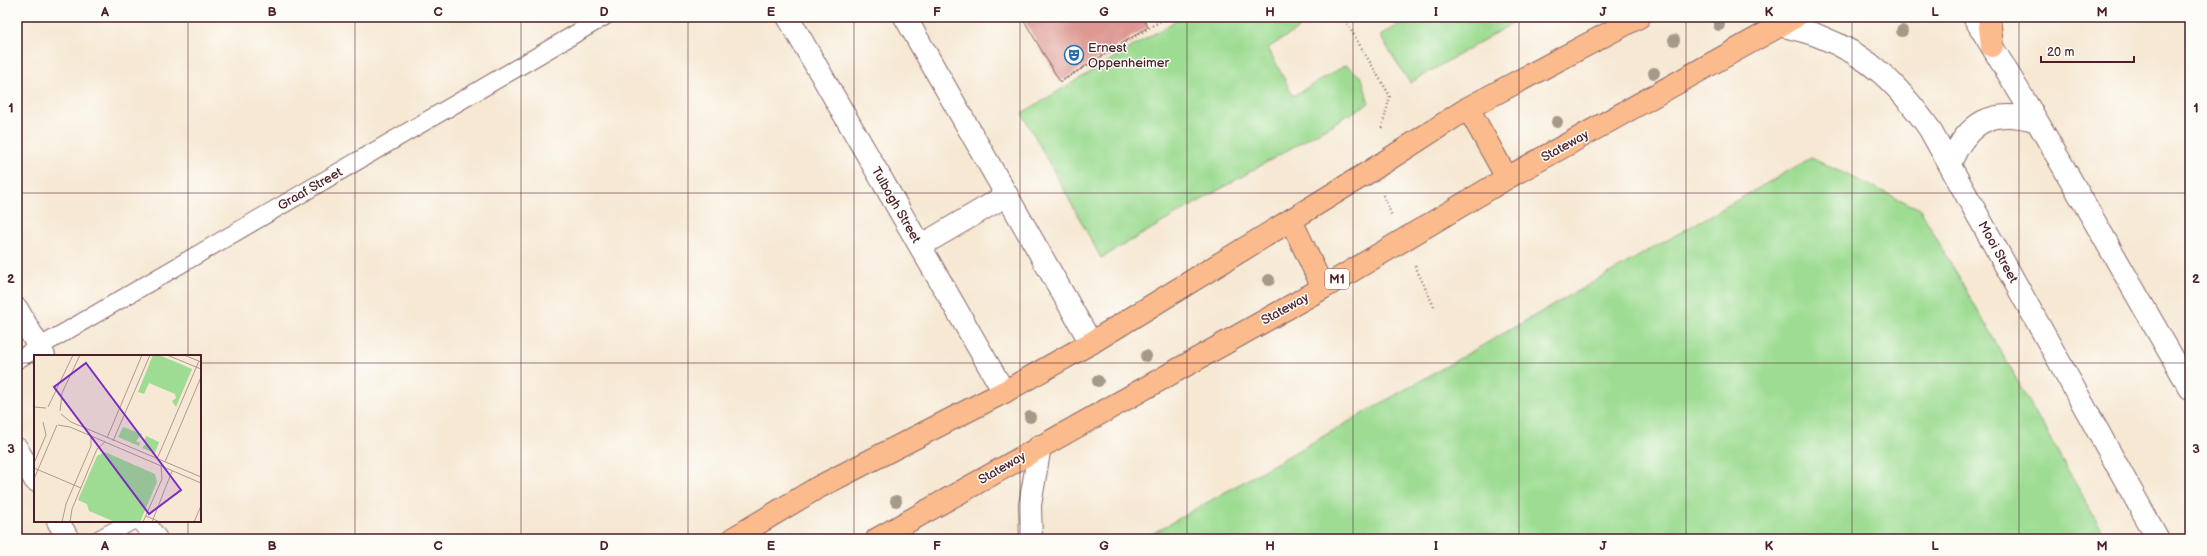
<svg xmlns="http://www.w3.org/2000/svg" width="2207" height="556" viewBox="0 0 2207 556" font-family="'Balsamiq Sans',sans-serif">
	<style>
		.green { fill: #9ddc92; stroke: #747e5e }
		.building { fill: #dd9892 }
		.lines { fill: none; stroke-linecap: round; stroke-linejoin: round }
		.service-casing { stroke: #866566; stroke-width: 19 }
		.minor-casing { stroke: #866566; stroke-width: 24 }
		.primary-casing { stroke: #866566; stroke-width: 24 }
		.path { stroke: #866566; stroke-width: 2.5; stroke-dasharray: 1 3; stroke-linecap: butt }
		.service { stroke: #fff; stroke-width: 17 }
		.minor { stroke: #fff; stroke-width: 22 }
		.primary { stroke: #fbbb8c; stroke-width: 22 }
		.tree { fill: #a59988 }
		.grid { fill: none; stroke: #4a1f2b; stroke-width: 1; stroke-opacity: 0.55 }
		.labels { text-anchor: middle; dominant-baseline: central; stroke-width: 3; stroke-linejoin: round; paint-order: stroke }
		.shield { fill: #fdfcf7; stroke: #806168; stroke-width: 1 }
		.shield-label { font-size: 12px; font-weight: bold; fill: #4a1f2b }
		.poi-label { font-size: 13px; fill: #4a1f2b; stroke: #fdfcf7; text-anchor: start }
		.street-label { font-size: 13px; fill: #4a1f2b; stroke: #fdfcf7 }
		.inset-road { fill: none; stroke: #b19890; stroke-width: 1 }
		.view { fill: #7b2cbf; fill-opacity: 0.15; stroke: #7b2cbf; stroke-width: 2 }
		.inset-edge { fill: none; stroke: #4a1f2b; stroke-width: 2 }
		.neatline { fill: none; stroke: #4a1f2b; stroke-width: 1.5 }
		.grid-label { font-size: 13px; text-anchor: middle; font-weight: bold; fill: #4a1f2b }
	</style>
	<rect width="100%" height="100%" fill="#fdfcf7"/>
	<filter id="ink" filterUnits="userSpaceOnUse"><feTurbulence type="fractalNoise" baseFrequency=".025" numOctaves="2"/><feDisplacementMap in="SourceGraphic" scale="8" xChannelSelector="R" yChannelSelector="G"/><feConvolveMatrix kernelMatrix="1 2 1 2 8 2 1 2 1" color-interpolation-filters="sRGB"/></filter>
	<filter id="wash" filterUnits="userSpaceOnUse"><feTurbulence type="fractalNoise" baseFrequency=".012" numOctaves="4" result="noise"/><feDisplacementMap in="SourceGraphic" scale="16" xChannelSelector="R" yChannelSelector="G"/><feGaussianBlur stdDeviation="0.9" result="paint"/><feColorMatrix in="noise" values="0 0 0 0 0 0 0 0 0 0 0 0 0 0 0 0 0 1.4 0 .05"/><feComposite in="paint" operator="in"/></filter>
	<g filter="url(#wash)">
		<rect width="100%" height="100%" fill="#f6e8d3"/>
		<path class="green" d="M1182,17H1299L1304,25L1268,48L1293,96L1346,65L1362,78L1369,103L1101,258L1022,113Z
			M1400,17H1523L1410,83L1380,36L1402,23Z
			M1811,158L1920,209L2107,539H1149L1150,535Z"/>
		<g id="blocks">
			<path class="building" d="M1022,17H1142L1148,27L1060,82Z"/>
		</g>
	</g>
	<g filter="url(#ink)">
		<use href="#blocks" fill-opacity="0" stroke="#866566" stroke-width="1"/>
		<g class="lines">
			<defs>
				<path id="service" d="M17,360L604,17
					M99,539L132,521"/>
				<path id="minor" d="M788,17L1004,392
					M905,17L1091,343
					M1974,17L2037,121L2190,388
					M1780,25C1793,29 1808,31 1821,37C1870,56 1899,86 1929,128L2158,539
					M1950,164C1967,122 1993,107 2037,121
					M920,246L1007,195
					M17,309L44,356
					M17,449L35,480
					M58,521L68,539
					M143,521L156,539
					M1031,539L1030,505L1040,446"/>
				<path id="primary" d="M1989,17L1992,46
					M1468,108L1507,178
					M1291,220L1323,288
					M732,539L817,488L1004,392L1091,343L1372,170L1468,108L1639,17
					M877,539L1323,288L1507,178L1795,17"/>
			</defs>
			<use href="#service" class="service-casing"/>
			<use href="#minor" class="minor-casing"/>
			<use href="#primary" class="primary-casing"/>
			<path class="path" d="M1343,17L1390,96L1381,131
				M1060,82L1167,17
				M1383,195L1392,216
				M1415,266L1435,309"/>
			<use href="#service" class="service"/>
			<use href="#minor" class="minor"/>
			<use href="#primary" class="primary"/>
		</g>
		<g class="tree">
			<circle cx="1719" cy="25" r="6"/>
			<circle cx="1902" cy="31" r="6"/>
			<circle cx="1674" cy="40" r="6"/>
			<circle cx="1654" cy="73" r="6"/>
			<circle cx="1557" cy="122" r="6"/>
			<circle cx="1269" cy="280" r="6"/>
			<circle cx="1146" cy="356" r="6"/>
			<circle cx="1098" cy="381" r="6"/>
			<circle cx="1030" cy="417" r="6"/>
			<circle cx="896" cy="501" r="6"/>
		</g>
	</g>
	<path class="grid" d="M188,17V356M355,17V539M521,17V539M688,17V539M854,17V539M1020,17V539M1187,17V539M1353,17V539M1519,17V539M1686,17V539M1852,17V539M2019,17V539M17,193H2190M17,363H35M200,363H2190M188,521V539"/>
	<defs>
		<symbol id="theatre-ring" viewBox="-11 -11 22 22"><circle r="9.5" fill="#fdfcf7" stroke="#1f6fb2" stroke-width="1.5"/><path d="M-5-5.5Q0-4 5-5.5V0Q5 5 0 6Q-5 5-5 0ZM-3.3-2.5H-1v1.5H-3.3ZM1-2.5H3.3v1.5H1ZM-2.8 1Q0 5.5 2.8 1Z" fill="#1f6fb2"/></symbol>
	</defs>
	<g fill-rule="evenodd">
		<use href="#theatre-ring" x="1063" y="44" width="22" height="22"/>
	</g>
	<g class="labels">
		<rect class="shield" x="1325" y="269" width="24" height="20" rx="3"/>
		<g class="shield-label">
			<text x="1337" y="279">M1</text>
		</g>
		<g class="poi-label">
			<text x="1088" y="48">Ernest<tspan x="1088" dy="15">Oppenheimer</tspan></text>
		</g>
		<g class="street-label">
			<text transform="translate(1565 146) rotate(-29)">Stateway</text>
			<text transform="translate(310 189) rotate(-30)">Graaf Street</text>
			<text transform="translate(896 205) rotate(60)">Tulbagh Street</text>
			<text transform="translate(1998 252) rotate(61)">Mooi Street</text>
			<text transform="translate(1285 309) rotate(-29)">Stateway</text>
			<text transform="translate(1002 468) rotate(-30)">Stateway</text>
		</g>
	</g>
	<g transform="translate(34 355)">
		<rect width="167" height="167" fill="#f6e8d3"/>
		<path d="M119,0H125L158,14L142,52L138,46L142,43L141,39L115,28L110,39L104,37ZM89,72L108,79L102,86L106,88L105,91L84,82ZM112,81L125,87L121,98L108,93L113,87L110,86ZM71,97L121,119L123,127L106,167H81L55,156L53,149L44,145L63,101Z" fill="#9ddc92"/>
		<path class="inset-road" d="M133,0L167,14M150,0L167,7M0,52L12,53M14,52L39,0M26,56L28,38L46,0M27,59L37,67L167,122M24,70L36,72L167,128M73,83L108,0M79,86L116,0M123,104L165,6M131,107L167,22M0,108L12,80L9,67M0,113L47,133M0,124L23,70M112,161L126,167M28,167L32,149L57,91V81M36,167L38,154L63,94L71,87M109,167L128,124L127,111M118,167L138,116M160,167L167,151"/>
		<path class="view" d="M52,8L147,135L115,159L20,32Z"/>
		<rect width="167" height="167" class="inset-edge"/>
	</g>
	<rect width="2207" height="556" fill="none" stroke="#fdfcf7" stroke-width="44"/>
	<path d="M2041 56v6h93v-6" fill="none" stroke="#4a1f2b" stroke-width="2"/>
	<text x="2047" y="56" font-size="12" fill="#4a1f2b" stroke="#fdfcf7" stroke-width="3" paint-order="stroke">20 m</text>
	<rect x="22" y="22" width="2163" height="512" class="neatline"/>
	<g class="grid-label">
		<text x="105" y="16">A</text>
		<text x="272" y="16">B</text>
		<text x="438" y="16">C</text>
		<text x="604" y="16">D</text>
		<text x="771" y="16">E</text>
		<text x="937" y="16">F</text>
		<text x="1104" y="16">G</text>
		<text x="1270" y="16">H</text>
		<text x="1436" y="16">I</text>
		<text x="1603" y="16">J</text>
		<text x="1769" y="16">K</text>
		<text x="1935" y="16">L</text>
		<text x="2102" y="16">M</text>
		<text x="11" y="112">1</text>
		<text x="2196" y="112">1</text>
		<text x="11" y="283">2</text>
		<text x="2196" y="283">2</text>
		<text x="11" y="453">3</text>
		<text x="2196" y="453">3</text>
		<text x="105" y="550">A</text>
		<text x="272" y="550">B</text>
		<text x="438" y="550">C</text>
		<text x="604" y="550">D</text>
		<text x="771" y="550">E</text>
		<text x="937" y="550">F</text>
		<text x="1104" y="550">G</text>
		<text x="1270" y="550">H</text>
		<text x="1436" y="550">I</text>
		<text x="1603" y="550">J</text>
		<text x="1769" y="550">K</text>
		<text x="1935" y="550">L</text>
		<text x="2102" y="550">M</text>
	</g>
</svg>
